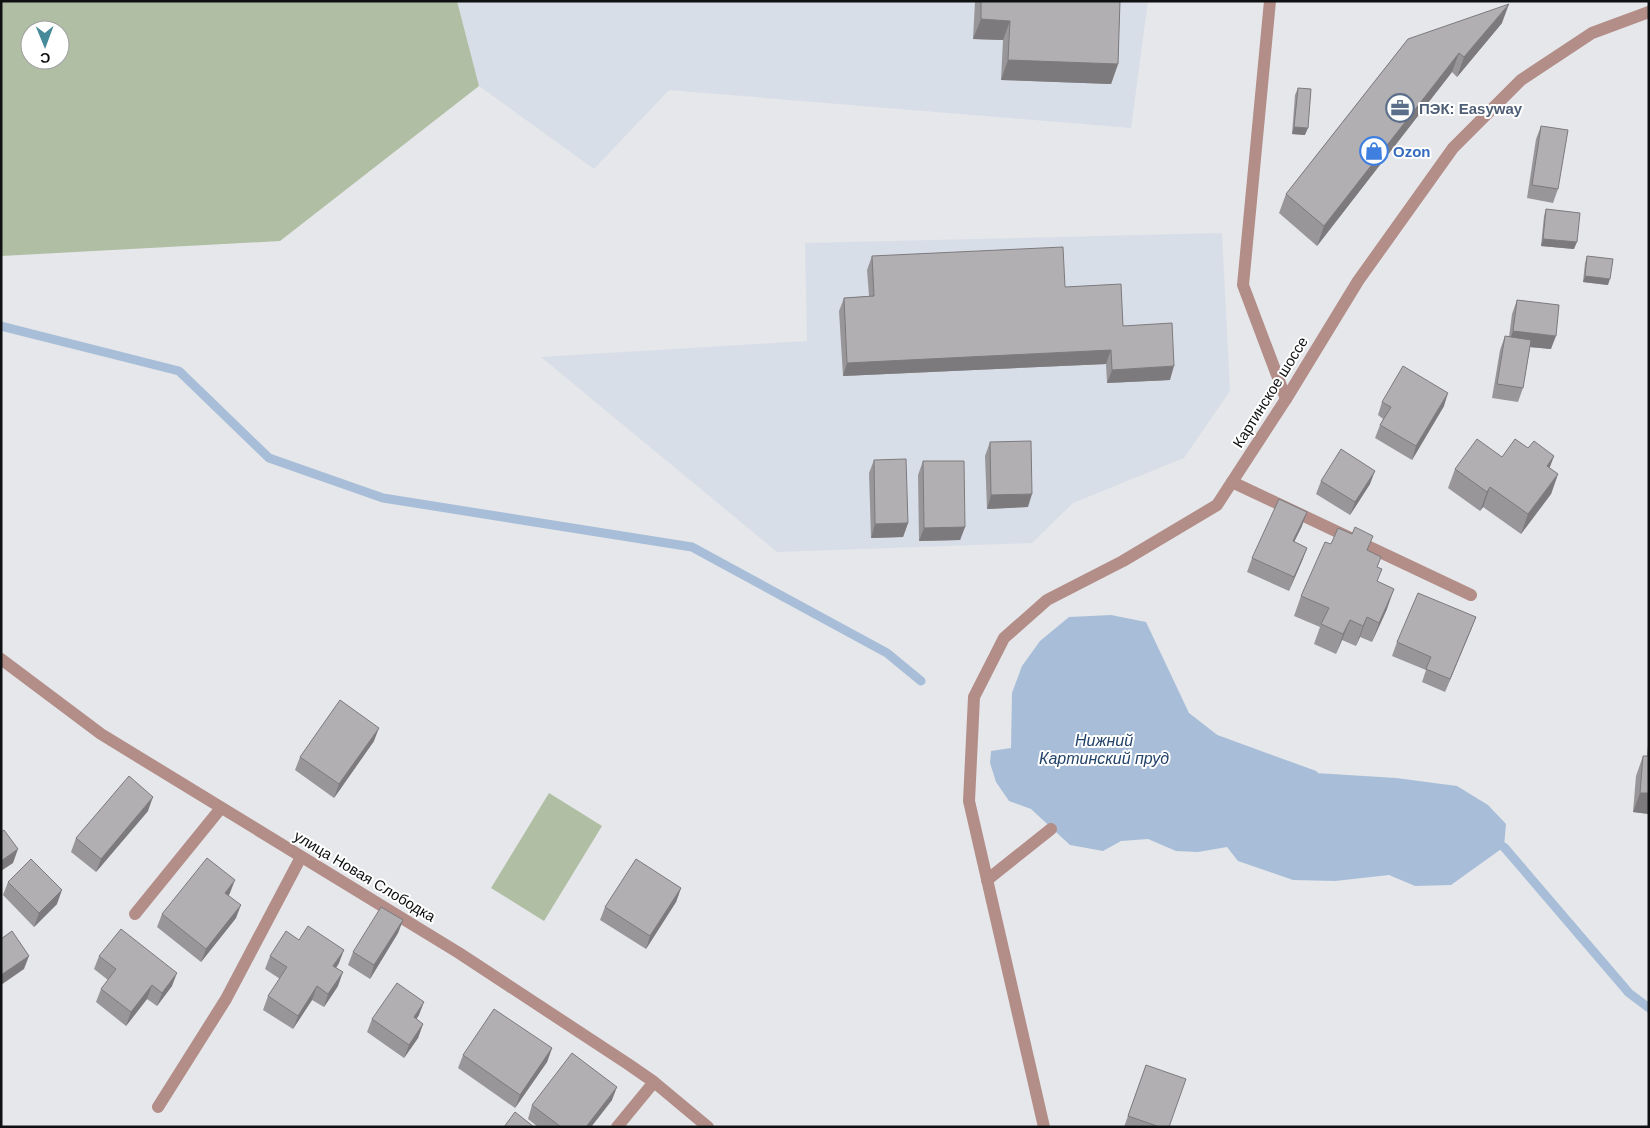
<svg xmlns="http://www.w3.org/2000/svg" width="1650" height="1128" viewBox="0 0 1650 1128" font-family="Arial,sans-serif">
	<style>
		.built { fill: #d8dee8 }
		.green { fill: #b0bea4; fill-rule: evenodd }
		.water { fill: #a8bed8 }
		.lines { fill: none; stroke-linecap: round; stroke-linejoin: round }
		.stream { stroke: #a8bed8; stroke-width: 9 }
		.service { stroke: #b38d88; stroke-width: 12 }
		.minor { stroke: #b38d88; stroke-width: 12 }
		.wall { fill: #999699 }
		.shaded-wall { fill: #7d7a7d }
		.building { fill: #b2afb2; stroke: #7d7a7d }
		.labels { text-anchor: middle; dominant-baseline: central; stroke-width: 4; stroke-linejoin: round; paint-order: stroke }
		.service-label { font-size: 15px; font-weight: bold; fill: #4e5e75; stroke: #fff; text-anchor: start }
		.shop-label { font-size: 15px; font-weight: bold; fill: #366cbe; stroke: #fff; text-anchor: start }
		.street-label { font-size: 15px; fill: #0f1011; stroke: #fff }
		.water-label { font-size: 16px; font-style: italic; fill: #24446a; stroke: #fff }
	</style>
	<rect width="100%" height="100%" fill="#e5e7ea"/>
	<path class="built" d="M457,1H1148L1131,128L669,90L594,169L479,86Z
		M1222,233L1230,391L1184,458L1073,503L1032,543L777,552L541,357L807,341L805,243Z"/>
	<path class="green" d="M1,1H457L479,86L280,241L1,256ZM30,30H60V60H30Z
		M549,793L602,826L544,921L491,888Z"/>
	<path class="water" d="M1111,615L1146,622L1189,713L1238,751L1300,772L1396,778L1457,786L1488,805L1506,824L1504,847L1451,885L1415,886L1389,875L1335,881L1293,880L1238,861L1227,847L1198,852L1176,851L1148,839L1121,841L1103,851L1070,845L1031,809L1009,801L996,782L990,763L991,751L1011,748L1012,693L1022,666L1040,641L1069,617Z"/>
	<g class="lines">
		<path class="stream" d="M1,326L179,371L269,458L383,498L692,547L887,653L921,681
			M1218,740L1314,775
			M1495,843L1504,847L1629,993L1649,1008"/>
		<path class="service" d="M1270,1L1243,285L1286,399
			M1232,482L1471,595
			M987,880L1051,829
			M135,914L221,808
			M158,1107L226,999L301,857"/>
		<path class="minor" d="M1,659L101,734L459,953L628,1064L654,1082L708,1127
			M617,1127L654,1082
			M1044,1127L969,801L974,697L1004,638L1047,600L1123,561L1217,505L1286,399L1358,281L1453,148L1521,80L1592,33L1649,12"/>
	</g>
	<path class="wall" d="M975,1H1120L1118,64L1111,84L1001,80L1003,40L973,39Z
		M1502,23L1457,77L1452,72L1317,246L1279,213L1286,194L1408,39Z
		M1298,88L1305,135L1292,134L1295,95Z
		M1541,126L1558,189L1553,203L1527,198L1536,139Z
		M1546,209L1574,249L1541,246L1544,216Z
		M872,256L1065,287L1123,326L1170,380L1107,383L1106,364L843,376L839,311L844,298L869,296L867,270Z
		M1587,256L1608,285L1583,282L1585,263Z
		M1517,300L1551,349L1530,347L1523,388L1518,402L1492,398L1500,350L1505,336L1509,337L1512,314Z
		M1382,402L1444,406L1412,460L1375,438L1380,425L1383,419L1378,415Z
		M990,442L1028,507L987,509L985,456Z
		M1528,448L1554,456L1549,468L1558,474L1551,494L1521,534L1483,507L1480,511L1448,488L1455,469L1502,457Z
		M874,460L908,523L903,537L871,538L869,473Z
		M923,461L965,527L960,540L919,541L918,475Z
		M1321,481L1370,484L1350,515L1316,494Z
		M1302,526L1294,542L1307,548L1302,561L1289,591L1247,572L1252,558Z
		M1331,544L1368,550L1377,567L1378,582L1387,609L1372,642L1360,637L1356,646L1342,640L1336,654L1314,644L1320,627L1294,616L1301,596Z
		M1476,617L1445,692L1422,682L1426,670L1392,656L1397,642Z
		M374,741L334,798L295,770L300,757Z
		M1649,742V814L1633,812L1636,776L1643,756H1647L1648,745Z
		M148,811L96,872L71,852L76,838Z
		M8,882L57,904L34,927L3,895Z
		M681,888L676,902L646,949L600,920L605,907Z
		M230,893L229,895L236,918L201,962L157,927L162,914Z
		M403,920L398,933L370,979L348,965L353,952Z
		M299,940L339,963L336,968L338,986L324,1007L312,1000L293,1029L263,1010L268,996L280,979L265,969L270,956Z
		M99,956L172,986L157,1006L147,999L126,1026L96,1002L101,989L108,980L94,969Z
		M419,1015L416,1019L423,1024L418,1038L404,1058L367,1032L372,1019Z
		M552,1048L547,1062L515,1108L458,1068L463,1055Z
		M1146,1065L1169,1127H1124Z
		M612,1100L591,1127H538L528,1119L532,1105Z"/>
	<path class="shaded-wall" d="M1509,4L1502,23L1457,77L1464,57Z
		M981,19L1010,21L1003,40L973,39Z
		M1459,53L1452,72L1317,246L1324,226Z
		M1008,60L1118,64L1111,84L1001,80Z
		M1294,127L1308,128L1305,135L1292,134Z
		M1543,239L1577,242L1574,249L1541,246Z
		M1585,276L1610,279L1608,285L1583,282Z
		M1513,331L1556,336L1551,349L1508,345Z
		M1111,350L1106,364L843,376L847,363Z
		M1174,366L1170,380L1107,383L1112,370Z
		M1448,393L1444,406L1412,460L1416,446Z
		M1554,456L1547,475V466Z
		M1375,471L1370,484L1350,515L1355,502Z
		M1558,474L1551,494L1521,534L1528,514Z
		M1490,487L1483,507L1480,511L1487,492Z
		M1032,494L1028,507L987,509L991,495Z
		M1307,512L1302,526L1288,554L1293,541Z
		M908,523L903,537L871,538L875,524Z
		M965,527L960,540L919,541L924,528Z
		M1307,548L1302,561L1289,591L1294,577Z
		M1394,589L1387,609L1372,642L1379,623Z
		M1367,617L1360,637L1356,646L1363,626Z
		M1476,617L1471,630L1445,692L1450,679Z
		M1350,620L1342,640L1336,654L1343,634Z
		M379,728L374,741L334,798L339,784Z
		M1640,793H1649V814L1633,812Z
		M153,797L148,811L96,872L101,859Z
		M18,849L13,863L1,871V861Z
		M235,880L230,893L221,906L225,893Z
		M681,888L676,902L646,949L650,936Z
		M62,890L57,904L34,927L39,913Z
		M241,905L236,918L201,962L206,949Z
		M403,920L398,933L370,979L374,965Z
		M344,950L339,963L328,980L333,966Z
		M29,956L24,969L1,985V975Z
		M343,972L338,986L324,1007L328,994Z
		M177,973L172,986L157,1006L162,993Z
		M152,985L147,999L126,1026L131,1012Z
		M317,986L312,1000L293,1029L298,1016Z
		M424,1002L419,1015L409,1031L414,1017Z
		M423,1024L418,1038L404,1058L409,1045Z
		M552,1048L547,1062L515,1108L520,1095Z
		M617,1087L612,1100L591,1127H586Z"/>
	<path class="building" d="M981,1H1120L1118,64L1008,60L1010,21L981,19Z
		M1509,4L1464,57L1459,53L1324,226L1286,194L1408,39Z
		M1298,88L1311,89L1308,128L1294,127Z
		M1541,126L1568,130L1558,189L1532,185Z
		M1546,209L1580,213L1577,242L1543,239Z
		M1063,247L1065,287L1121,284L1123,326L1172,323L1174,366L1112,370L1111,350L847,363L844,298L874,296L872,256Z
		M1587,256L1613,259L1610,279L1585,276Z
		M1517,300L1559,305L1556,336L1513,331Z
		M1505,336L1531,340L1523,388L1497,384Z
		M1403,366L1448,393L1416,446L1380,425L1391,407L1382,402Z
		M1477,439L1502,457L1515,439L1528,448L1534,441L1554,456L1547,466L1558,474L1528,514L1490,487L1487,492L1455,469Z
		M1031,441L1032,494L991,495L990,442Z
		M1341,449L1375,471L1355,502L1321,481Z
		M906,459L908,523L875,524L874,460Z
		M923,461H964L965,527L924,528Z
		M1279,499L1307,512L1293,541L1307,548L1294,577L1252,558Z
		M1355,527L1373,536L1367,550L1381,557L1377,567L1382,569L1377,581L1394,589L1379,623L1367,617L1363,626L1350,620L1343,634L1321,624L1329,608L1301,596L1325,542L1331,544L1338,528L1352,534Z
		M1418,593L1476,617L1450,679L1426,669L1431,657L1397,642Z
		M340,700L379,728L339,784L300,757Z
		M1643,756H1649V793H1640Z
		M129,776L153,797L101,859L76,838Z
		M4,830L18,849L1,861V832Z
		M207,858L235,880L225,893L241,905L206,949L162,914Z
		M31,859L62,890L39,913L8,882Z
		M636,859L681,888L650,936L605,907Z
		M381,907L403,920L374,965L353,952Z
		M308,926L344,950L333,966L343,972L328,994L317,986L298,1016L268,996L287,967L270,956L286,931L299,940Z
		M121,929L177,973L162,993L152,985L131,1012L101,989L116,969L99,956Z
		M12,931L29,956L1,975V939Z
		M397,983L424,1002L414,1017L423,1024L409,1045L372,1019Z
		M494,1009L552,1048L520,1095L463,1055Z
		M572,1053L617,1087L586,1127H561L532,1105Z
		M1146,1065L1186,1079L1169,1127H1160L1128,1116Z
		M515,1112L534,1127H504Z"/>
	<defs>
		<symbol id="office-ring" viewBox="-11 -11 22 22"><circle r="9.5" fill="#fff" stroke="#5c6f8a" stroke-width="1.5"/><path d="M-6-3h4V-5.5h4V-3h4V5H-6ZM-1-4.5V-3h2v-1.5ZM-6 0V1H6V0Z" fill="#5c6f8a"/></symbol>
		<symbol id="shop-ring" viewBox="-11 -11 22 22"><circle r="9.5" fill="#fff" stroke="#3f7fe0" stroke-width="1.5"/><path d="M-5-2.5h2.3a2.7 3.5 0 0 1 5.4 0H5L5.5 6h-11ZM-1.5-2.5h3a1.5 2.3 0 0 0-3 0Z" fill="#3f7fe0"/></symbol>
	</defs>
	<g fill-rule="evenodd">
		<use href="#office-ring" x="1384" y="92" width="32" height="32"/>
		<use href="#shop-ring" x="1358" y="135" width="32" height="32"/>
	</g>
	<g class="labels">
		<g class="service-label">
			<text x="1419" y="108">ПЭК: Easyway</text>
		</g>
		<g class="shop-label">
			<text x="1393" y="151">Ozon</text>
		</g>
		<g class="street-label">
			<text transform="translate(1270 392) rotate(-58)">Картинское шоссе</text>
			<text transform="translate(365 876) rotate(31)">улица Новая Слободка</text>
		</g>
		<g class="water-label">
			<text x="1104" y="740">Нижний<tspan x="1104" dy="18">Картинский пруд</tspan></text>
		</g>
	</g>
	<rect width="1650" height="1128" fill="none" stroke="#0f1011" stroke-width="5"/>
	<g transform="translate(45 45) rotate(179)"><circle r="24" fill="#ffffff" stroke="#9f9fa0"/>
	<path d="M0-4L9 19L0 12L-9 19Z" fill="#468999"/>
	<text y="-8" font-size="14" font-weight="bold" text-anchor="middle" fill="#0f1011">С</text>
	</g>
</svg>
